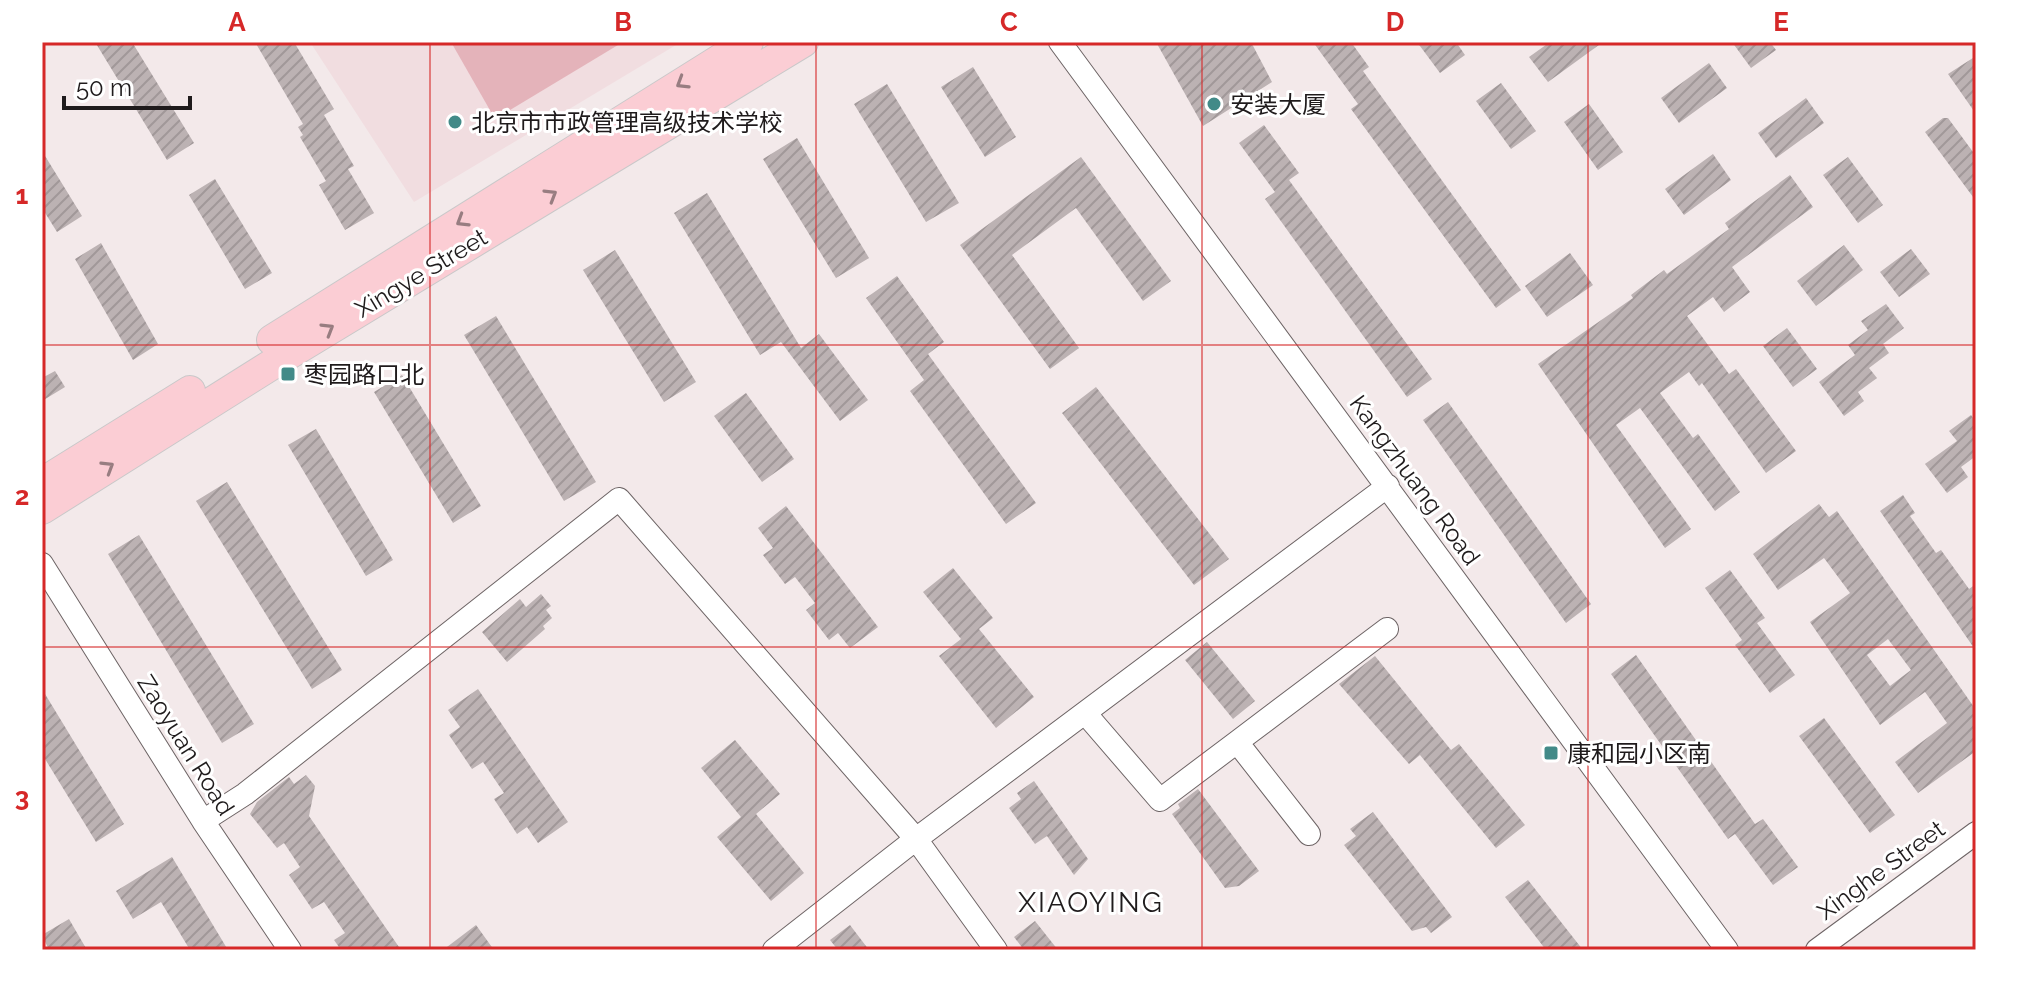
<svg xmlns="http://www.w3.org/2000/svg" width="2018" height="992" viewBox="0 0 2018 992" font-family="Raleway,'Noto Sans SC',sans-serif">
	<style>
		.built { fill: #f1dde0 }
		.garden { fill: #e4b3ba }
		.building { fill: url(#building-hatch); fill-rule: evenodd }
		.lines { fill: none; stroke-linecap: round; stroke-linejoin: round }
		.minor-casing { stroke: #6d6465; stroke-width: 24 }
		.major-casing { stroke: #c9c8c9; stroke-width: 32 }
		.minor { stroke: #fff; stroke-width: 22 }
		.major { stroke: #fbcdd4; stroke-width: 30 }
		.oneway { stroke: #987d81 }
		.grid { fill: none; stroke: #d62828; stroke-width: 2; stroke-opacity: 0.55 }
		.poi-dot { fill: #428a88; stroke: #fff; stroke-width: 3 }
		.labels { text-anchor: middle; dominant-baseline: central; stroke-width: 6; stroke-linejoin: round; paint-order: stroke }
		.poi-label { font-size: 24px; fill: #1f1b1c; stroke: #fff; text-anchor: start }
		.street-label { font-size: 24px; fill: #1f1b1c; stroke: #fff }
		.quarter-label { font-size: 28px; letter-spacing: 2px; fill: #1f1b1c; stroke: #fff }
		.neatline { fill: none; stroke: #d62828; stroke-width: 3 }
		.grid-label { font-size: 26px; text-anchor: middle; font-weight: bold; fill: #d62828 }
	</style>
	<defs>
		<pattern id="building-hatch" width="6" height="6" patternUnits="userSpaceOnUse" patternTransform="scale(2)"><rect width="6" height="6" fill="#bcb2b3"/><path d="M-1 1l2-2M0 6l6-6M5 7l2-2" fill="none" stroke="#a19899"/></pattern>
	</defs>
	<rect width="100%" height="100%" fill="#f3e9ea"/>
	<path class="built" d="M310,42H681L414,202Z"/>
	<path class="garden" d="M451,42H623L495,119Z"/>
	<path class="building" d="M95,42H132L194,143L167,160Z
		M255,42H294L334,109L324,115L354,166L348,169L374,213L345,230L319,185L326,181L300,137L303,135L298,127L303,124Z
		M1156,42H1251L1272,82L1203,126Z
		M1313,42H1351L1369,67L1363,71L1521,290L1496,308L1351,109L1358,104Z
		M1417,42H1456L1465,55L1440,73Z
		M1550,42H1603L1548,82L1529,57Z
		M1732,42H1770L1776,50L1751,68Z
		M1976,56V114L1948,74Z
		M1709,63L1727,88L1679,123L1661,98Z
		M973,67L1016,137L985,157L941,87Z
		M1501,83L1536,131L1511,149L1476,101Z
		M887,84L959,203L926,222L854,104Z
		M1806,98L1824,123L1776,158L1758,133Z
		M1589,104L1623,152L1598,170L1564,122Z
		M1943,118H1948L1976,156V201L1925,132Z
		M1264,125L1299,173L1289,180L1432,379L1407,397L1265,199L1275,192L1239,143Z
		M797,138L869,258L836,278L763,159Z
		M42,151L82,216L57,232L42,208Z
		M1713,154L1731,180L1684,215L1665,189Z
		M1081,157L1171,281L1143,301L1076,208L1012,255L1079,348L1050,369L960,245Z
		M1848,157L1883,205L1858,223L1823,175Z
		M1790,175L1813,207L1732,267L1750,292L1724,312L1713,297L1687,316L1729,374L1736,369L1796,451L1766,473L1702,383L1699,386L1689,372L1660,393L1693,438L1698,434L1740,492L1715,511L1640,408L1616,425L1691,529L1665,548L1538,364L1633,298L1631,295L1664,270L1667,274L1729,229L1725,223Z
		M215,179L272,273L245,289L189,195Z
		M707,193L801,348L819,334L868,400L840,421L781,342L760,355L674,213Z
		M101,243L158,344L133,360L75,259Z
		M1844,245L1863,270L1816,306L1797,281Z
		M1911,249L1930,274L1899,297L1880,272Z
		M615,250L696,382L664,402L583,270Z
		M1570,253L1593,285L1547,317L1525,286Z
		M897,276L944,342L928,354L1036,503L1006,524L910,391L924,380L866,298Z
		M1886,304L1904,328L1883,344L1889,353L1869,368L1877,378L1858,392L1864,401L1844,416L1819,382L1855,355L1848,345L1868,330L1861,321Z
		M496,316L596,482L564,501L464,335Z
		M1787,328L1817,369L1793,387L1763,346Z
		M55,371L65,387L42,401V378Z
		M402,375L481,506L453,523L374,392Z
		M1096,387L1229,559L1194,585L1062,413Z
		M746,393L794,459L762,482L714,416Z
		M1448,402L1591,604L1566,623L1423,420Z
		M1971,415L1976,422V456L1961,467L1968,477L1947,493L1925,464L1957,441L1949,431Z
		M316,429L393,560L366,576L288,445Z
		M227,482L342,670L312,689L196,501Z
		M1903,495L1915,513L1910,516L1936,553L1941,550L1969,589L1976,584V651L1880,511Z
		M1819,504L1829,517L1837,511L1976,710V751L1918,793L1895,762L1947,723L1925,692L1880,725L1810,622L1850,593L1824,558L1778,590L1753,554ZM1888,639L1911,670L1890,686L1867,655Z
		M786,506L878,627L850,648L838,633L829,640L806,610L815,603L795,577L785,584L763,555L773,548L758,528Z
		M139,535L254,724L222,743L108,554Z
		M953,568L993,618L979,629L1034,697L996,728L939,656L961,639L923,592Z
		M1730,570L1765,618L1757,623L1795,675L1770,693L1735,645L1742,640L1705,588Z
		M541,594L551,606L546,610L552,618L543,626L545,629L507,662L482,632L520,599L526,607Z
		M1207,642L1255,701L1233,719L1185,660Z
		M1636,655L1755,824L1763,819L1798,867L1773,885L1735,834L1728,839L1611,674Z
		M1375,656L1451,750L1459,744L1525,825L1496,848L1420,755L1409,764L1339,684Z
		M42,689L124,824L96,842L42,754Z
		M478,689L568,822L538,843L527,827L517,834L494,799L504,793L483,762L472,769L449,735L460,727L448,710Z
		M1824,718L1895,815L1870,833L1799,736Z
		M735,740L780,794L756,814L804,873L771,901L717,837L741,817L701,768Z
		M306,775L315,786L309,816L401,950H341L334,940L345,933L324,902L312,909L289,875L300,867L284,843L277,848L250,814L257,802L289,777L294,784Z
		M1034,781L1088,859L1074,875L1047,836L1035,844L1009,808L1021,799L1017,793Z
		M1198,789L1259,871L1239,886L1225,888L1172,814L1180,808L1178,804Z
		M1373,812L1452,917L1431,933L1426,927L1412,931L1344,845L1356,836L1350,829Z
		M172,857L228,950H190L161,902L133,919L116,891Z
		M1528,880L1583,950H1546L1505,897Z
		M69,919L87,950H49L42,935Z
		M1035,921L1058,950H1024L1014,937Z
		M476,925L494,950H443Z
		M850,925L869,950H838L830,940Z"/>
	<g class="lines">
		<defs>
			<path id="minor" d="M1060,42L1727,950
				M42,564L203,821L290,950
				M1085,713L1160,800L1237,742L1309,834
				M1237,742L1387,629
				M203,821L245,794L619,499L916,839L996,950
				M774,950L916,839L1388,486
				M1817,950L1976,833"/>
			<path id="major" d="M272,340L748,42
				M42,483L190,391
				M42,509L279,360L803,42"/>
		</defs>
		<use href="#minor" class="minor-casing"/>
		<use href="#major" class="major-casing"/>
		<use href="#minor" class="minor"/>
		<use href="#major" class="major"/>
	</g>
	<defs><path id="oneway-chevron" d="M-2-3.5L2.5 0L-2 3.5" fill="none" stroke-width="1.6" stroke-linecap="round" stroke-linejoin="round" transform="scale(2)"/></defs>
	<g class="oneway">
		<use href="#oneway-chevron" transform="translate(682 83) rotate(148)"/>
		<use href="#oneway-chevron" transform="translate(551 195) rotate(-31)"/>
		<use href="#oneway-chevron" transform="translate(462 221) rotate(148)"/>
		<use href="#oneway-chevron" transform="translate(328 329) rotate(-31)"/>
		<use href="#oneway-chevron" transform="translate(108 467) rotate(-32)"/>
	</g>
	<path class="grid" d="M430,42V950M816,42V950M1202,42V950M1588,42V950M42,345H1976M42,647H1976"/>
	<g class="poi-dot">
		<circle cx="1214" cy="104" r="8"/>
		<circle cx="455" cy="122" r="8"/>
		<rect x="280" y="366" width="16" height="16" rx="4"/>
		<rect x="1543" y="745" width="16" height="16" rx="4"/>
	</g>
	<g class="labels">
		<g class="poi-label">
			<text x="1230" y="104">安装大厦</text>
			<text x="471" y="122">北京市市政管理高级技术学校</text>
			<text x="304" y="374">枣园路口北</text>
			<text x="1567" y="753">康和园小区南</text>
		</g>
		<g class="street-label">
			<text transform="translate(421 273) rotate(-31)">Xingye Street</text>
			<text transform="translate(1415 480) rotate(54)">Kangzhuang Road</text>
			<text transform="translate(186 745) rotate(58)">Zaoyuan Road</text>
			<text transform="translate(1881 870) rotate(-36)">Xinghe Street</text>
		</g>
		<g class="quarter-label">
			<text x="1091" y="902">XIAOYING</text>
		</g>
	</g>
	<rect width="2018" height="992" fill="none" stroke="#ffffff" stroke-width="88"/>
	<path d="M64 96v12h126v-12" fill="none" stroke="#1f1b1c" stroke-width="4"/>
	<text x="76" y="96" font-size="24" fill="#1f1b1c" stroke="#ffffff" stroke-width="6" paint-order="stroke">50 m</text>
	<rect x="44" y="44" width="1930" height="904" class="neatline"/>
	<g class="grid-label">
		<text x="237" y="31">A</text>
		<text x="623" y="31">B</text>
		<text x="1009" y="31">C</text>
		<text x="1395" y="31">D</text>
		<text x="1781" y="31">E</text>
		<text x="22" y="204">1</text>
		<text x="22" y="505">2</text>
		<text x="22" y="806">3</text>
	</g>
</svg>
